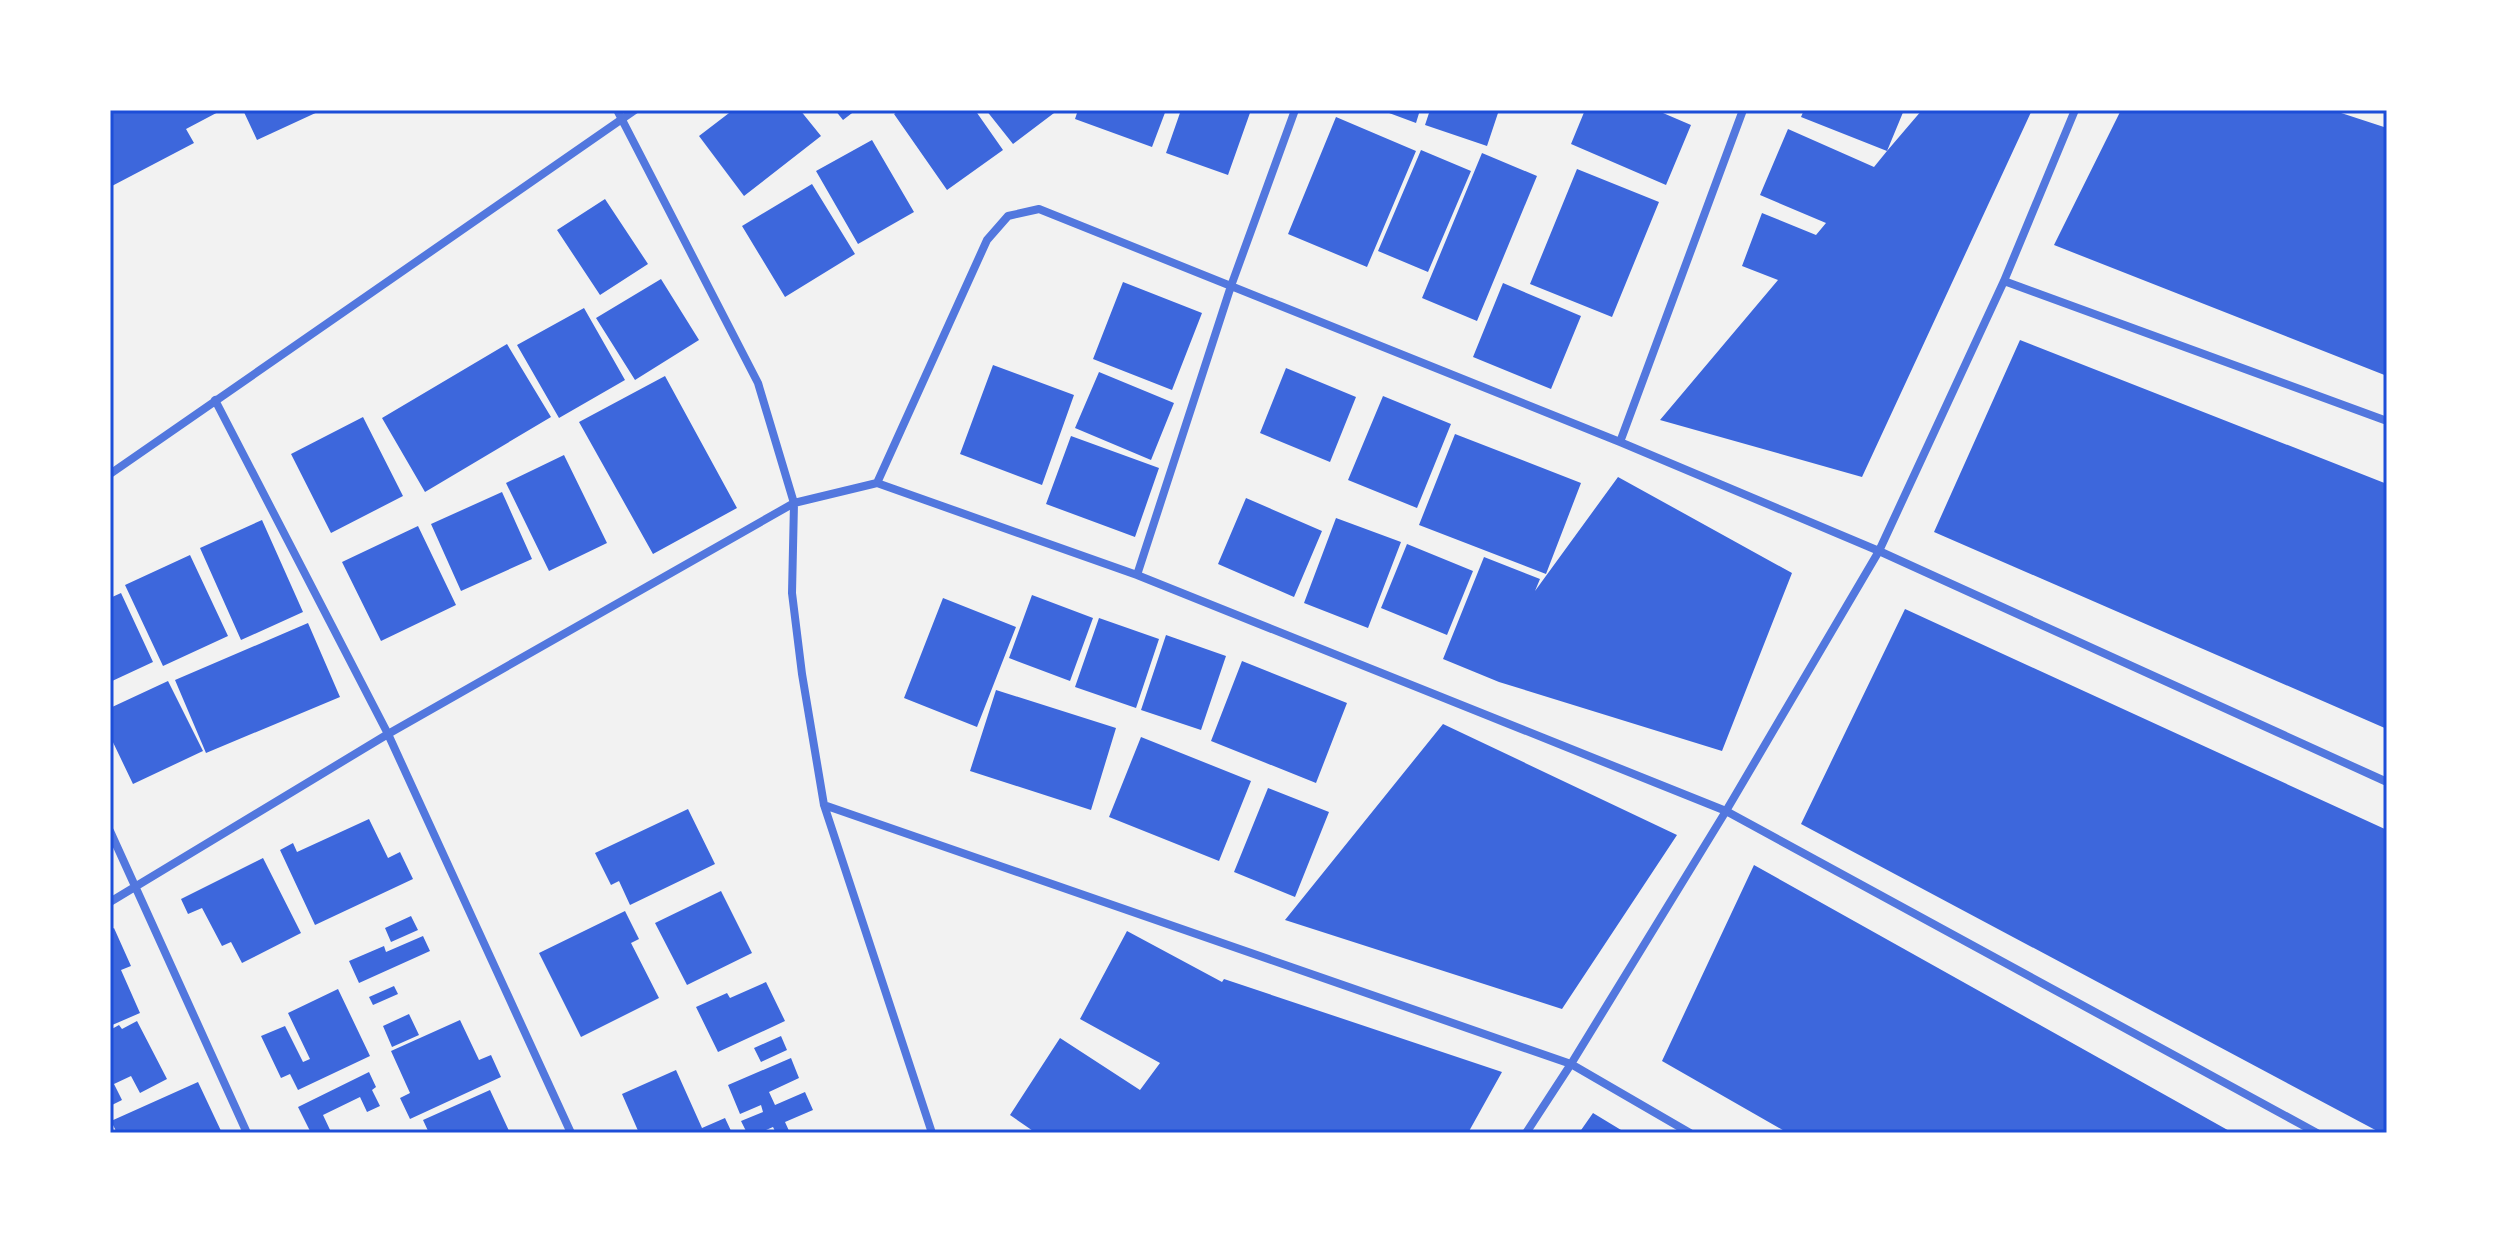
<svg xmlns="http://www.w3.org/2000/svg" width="2497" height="1243" viewBox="0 0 2497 1243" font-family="Roboto,sans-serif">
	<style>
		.building { fill: #3d67dc }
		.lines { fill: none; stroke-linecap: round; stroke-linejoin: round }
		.minor { stroke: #5277de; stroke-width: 8 }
		.neatline { fill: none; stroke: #1d4ed8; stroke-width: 3 }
	</style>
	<rect width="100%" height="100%" fill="#f2f2f2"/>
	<path class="building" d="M110,110H222L186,129L194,143L110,187Z
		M243,110H322L257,140Z
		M733,110H800L821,136L744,196L699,136Z
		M835,110H856L843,120Z
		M900,110H975L1003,150L947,190L894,114Z
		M986,110H1058L1013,144Z
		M1078,110H1166L1152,147L1075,119Z
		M1181,110H1251L1228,175L1166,153Z
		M1381,110H1420L1416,123Z
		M1430,110H1499L1487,146L1425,125Z
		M1585,110H1656L1691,125L1666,185L1571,144Z
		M1804,110H1904L1887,151L1922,110H2032L1862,477L1660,420L1778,280L1742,266L1762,213L1816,235L1826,223L1760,195L1788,129L1874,167L1887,151L1801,117Z
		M2121,110H2332L2387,128V376L2054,245Z
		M1336,117L1416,151L1367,267L1288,234Z
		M872,140L914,212L858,244L816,171Z
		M1421,150L1471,171L1428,272L1378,251Z
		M1482,153L1537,176L1477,321L1422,298Z
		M1577,169L1659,202L1612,317L1530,284Z
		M812,184L855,254L785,297L742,226Z
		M605,199L648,264L600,295L557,230Z
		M661,279L699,340L635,380L596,318Z
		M1123,282L1202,313L1172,390L1093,359Z
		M1503,283L1581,316L1551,389L1473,357Z
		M584,308L625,380L559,418L517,345Z
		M2020,340L2387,484V729L1934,532Z
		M507,344L551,417L425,492L382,418Z
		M993,365L1074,395L1042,485L960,454Z
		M1286,368L1356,397L1330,462L1260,433Z
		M1099,372L1174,403L1151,460L1075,428Z
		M665,376L737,508L653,554L579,422Z
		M1383,396L1451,424L1417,508L1348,480Z
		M363,417L403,496L331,533L291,454Z
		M1455,434L1581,483L1546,574L1419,525Z
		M1071,436L1159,468L1135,537L1046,504Z
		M564,455L607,543L549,571L506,483Z
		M1618,477L1792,573L1722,751L1499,682L1443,659L1484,557L1540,579L1535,591Z
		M502,492L532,559L461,591L431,524Z
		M1246,498L1322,531L1294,597L1218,564Z
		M1336,518L1401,542L1368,628L1304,603Z
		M262,520L303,612L241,640L200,548Z
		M418,526L456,605L381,641L342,562Z
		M1407,544L1473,571L1447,635L1381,608Z
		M190,555L228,636L163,666L125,585Z
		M121,593L153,662L110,682V598Z
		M1032,595L1093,618L1070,681L1009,658Z
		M943,598L1016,627L977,727L904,698Z
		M1905,609L2387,830V1133H2381L1801,824Z
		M1099,618L1159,639L1136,708L1075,687Z
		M308,623L340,697L206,753L175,680Z
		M1166,635L1226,656L1201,730L1141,710Z
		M1242,661L1347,703L1316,783L1211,741Z
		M168,681L203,751L133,784L110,736V708Z
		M996,690L1116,728L1091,810L970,771Z
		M1443,724L1677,835L1562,1009L1285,920Z
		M1141,737L1251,781L1219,861L1109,817Z
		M1268,788L1329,812L1295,897L1234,872Z
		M688,809L715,864L630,905L619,881L611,885L595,853Z
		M369,819L388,858L400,852L413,879L315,925L280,850L293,843L297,852Z
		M263,858L301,933L242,963L231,942L222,946L202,908L188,914L181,899Z
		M1754,865L2233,1133H1788L1662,1061Z
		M721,891L752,953L687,985L655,923Z
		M625,911L639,939L631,943L659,998L581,1037L539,953Z
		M411,916L418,930L391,942L385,928Z
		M114,928L131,966L121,970L140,1013L110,1026V930Z
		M1127,931L1222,982L1224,979L1502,1072L1468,1133H1036L1010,1115L1060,1038L1140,1090L1160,1063L1080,1019Z
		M423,936L430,951L359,983L349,961L384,946L386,952Z
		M766,982L785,1021L718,1052L696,1007L727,993L730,998Z
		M394,986L398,994L373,1005L369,997Z
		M338,989L370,1056L298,1090L290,1074L281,1078L261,1036L285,1026L303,1062L310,1059L288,1013Z
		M409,1014L419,1035L392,1047L383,1026Z
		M460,1020L479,1060L491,1055L501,1077L410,1119L400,1098L410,1093L391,1051Z
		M137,1021L167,1079L140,1093L131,1076L114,1084L122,1100L110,1106V1030L119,1025L122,1029Z
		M781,1036L787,1050L761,1062L754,1048Z
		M791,1058L799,1078L769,1092L775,1105L805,1092L813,1110L785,1122L790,1133H776L773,1127L759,1133H747L741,1121L763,1112L761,1105L740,1114L728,1085Z
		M676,1070L702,1128L725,1118L732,1133H639L622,1094Z
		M369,1072L376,1087L372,1090L380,1106L367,1112L360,1097L323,1115L331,1132L311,1133L298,1107Z
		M198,1082L222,1133H117L111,1121Z
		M490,1090L510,1133H429L423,1120Z
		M1593,1113L1626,1133H1579Z"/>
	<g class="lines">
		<path class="minor" d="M617,110L758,383L794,503L792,593L802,674L824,805L932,1133
			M2004,281L2387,421
			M215,400L388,734L571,1133
			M1620,442L1743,110
			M110,474L635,110
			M877,483L987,240L1008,216L1039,209L1620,442L1879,551L2387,782
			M1137,575L1231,286L1295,110
			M824,805L1571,1064L1690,1133
			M110,831L247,1133
			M110,902L388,734L794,503L877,483L1137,575L1726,811L2317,1133
			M1526,1133L1571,1064L1726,811L1879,551L2004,281L2075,110"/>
	</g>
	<rect width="2497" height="1243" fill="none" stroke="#ffffff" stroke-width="224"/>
	<rect x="112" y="112" width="2273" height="1019" class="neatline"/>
</svg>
